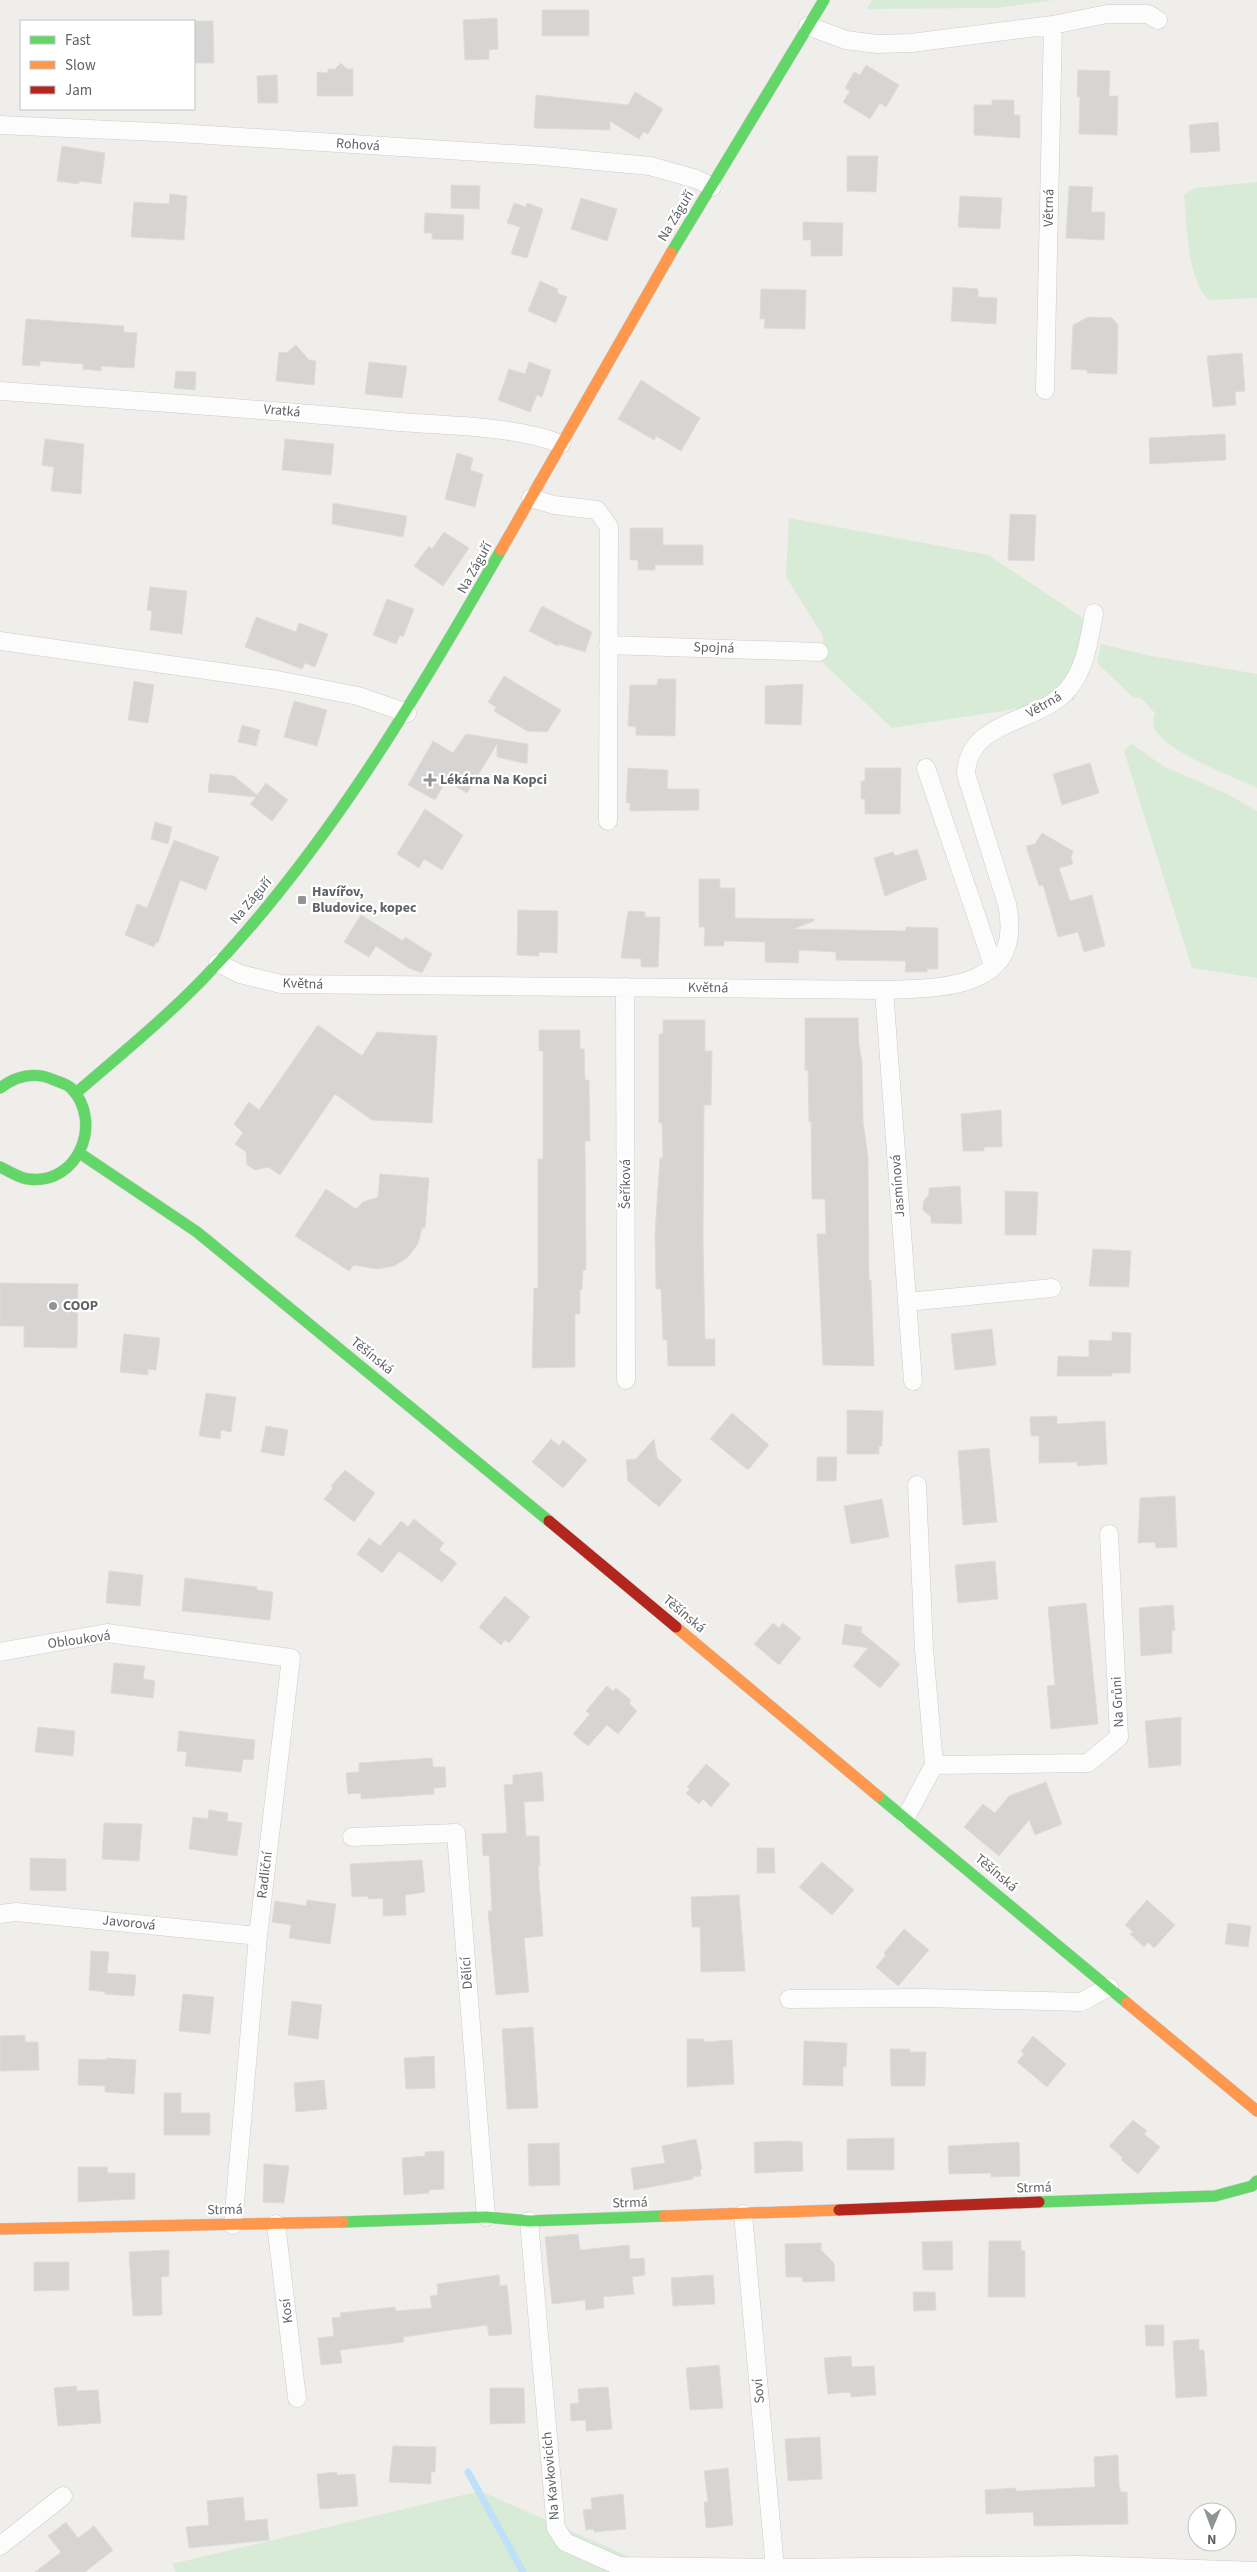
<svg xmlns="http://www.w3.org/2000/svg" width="1257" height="2572" viewBox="0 0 1257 2572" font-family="'Source Sans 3',sans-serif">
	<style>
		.green { fill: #d8ebd6 }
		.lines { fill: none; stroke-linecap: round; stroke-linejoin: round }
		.stream { stroke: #bfe0f9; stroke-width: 7 }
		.building { fill: #d6d5d3; stroke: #deddd9 }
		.street-casing { stroke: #cbcccc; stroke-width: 19 }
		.fast-casing { stroke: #cacacb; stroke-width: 12 }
		.slow-casing { stroke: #cacacb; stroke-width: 12 }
		.jam-casing { stroke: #cacacb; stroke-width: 12 }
		.street { stroke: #fdfcfc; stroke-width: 18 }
		.fast { stroke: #63d668; stroke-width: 11 }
		.slow { stroke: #ff974d; stroke-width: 11 }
		.jam { stroke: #b3261e; stroke-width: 11 }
		.poi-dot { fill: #919496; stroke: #fff; stroke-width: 2 }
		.labels { text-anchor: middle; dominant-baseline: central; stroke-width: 4.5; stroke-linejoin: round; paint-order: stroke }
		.street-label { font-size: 14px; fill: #5f6368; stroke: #fff }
		.poi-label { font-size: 14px; font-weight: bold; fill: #5f6368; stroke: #fff; text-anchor: start }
	</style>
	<rect width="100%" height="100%" fill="#efeeea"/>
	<path class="green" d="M872,0H1054L996,8L867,9Z
		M1257,182V298L1208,300C1187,277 1187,225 1184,194L1196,188Z
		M789,518L988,555L1089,622L1074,700L892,728L823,663V636L786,577Z
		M1101,644L1146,655L1257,674V788C1230,775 1173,755 1156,731C1152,726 1153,719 1155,713L1140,697L1134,698L1097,663Z
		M1132,744L1163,766L1227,794L1257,811V978L1192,968L1124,751Z
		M480,2491L664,2572H176L172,2564Z"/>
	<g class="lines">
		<path class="stream" d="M468,2472L523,2572"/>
	</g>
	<path class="building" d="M542,10H589V36H542Z
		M497,18L498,49L489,50V59L465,60L463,20Z
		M194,21H213L214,63H194Z
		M341,63L347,69H353V96H317V72L328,73V69H335Z
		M866,65L899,85L886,107L880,103L870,119L843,102L850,91L845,88L854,72L860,75Z
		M1078,70L1110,71L1109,96H1118L1117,135L1079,134L1080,97H1077Z
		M277,75L278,103H258L257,76Z
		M635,92L663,109L648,134L643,132L639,139L610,121V130L534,128L536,95L628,105Z
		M992,100H1014V115H1020V138L974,135V105H992Z
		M1218,122L1220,151L1191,153L1189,125Z
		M62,146L105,153L101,184L79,181V184L57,181Z
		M847,156H878L876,192L847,191Z
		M451,185L480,186L479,209L451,208Z
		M1069,186L1093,187L1091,212H1105L1104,240L1066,238Z
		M170,194L187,196L184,240L131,237L134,202L169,204Z
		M960,196L1002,198L1000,229L958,227Z
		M581,198L617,209L607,241L571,229Z
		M514,203L526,207L527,203L543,209L527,258L511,254L520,227L507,223Z
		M425,213L464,215L463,240L432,239V233H424Z
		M803,222L843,223L842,256H811V240H803Z
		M540,281L558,289L557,293L567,297L556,323L528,311Z
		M953,287L978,289V297L997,298L996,324L951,321Z
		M761,289L806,290L805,329L764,328L765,319H760Z
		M1088,317L1112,318L1118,325L1117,374L1087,373V370L1071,369L1073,325Z
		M26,319L124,326V332L137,333L134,368L101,366V371L83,369V364L40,361V366L22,365Z
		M296,345L309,360L316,361L314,385L276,381L279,352L286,353Z
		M1242,353L1245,391L1235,392L1236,405L1213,407L1207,356Z
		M369,362L407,366L402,398L365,394Z
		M529,362L551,370L542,397L537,395L530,412L498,400L509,369L525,374Z
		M176,371L196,372L195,390L174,388Z
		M641,380L700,418L681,451L656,436L654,440L618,419Z
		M1225,434L1226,460L1150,464L1149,438Z
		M45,439L84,444L81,494L51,491L54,467L42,465Z
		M285,439L334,444L331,475L282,470Z
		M457,453L473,458L470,470L483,474L475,507L445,499Z
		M333,503L407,516L403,537L332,524Z
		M1010,514L1036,515L1034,561L1008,560Z
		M630,528H663V545H703V565H655V570H638V560H630Z
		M444,532L469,548L443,586L414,566L429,546L432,549Z
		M150,587L187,591L182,634L150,630L152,611L147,610Z
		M387,599L414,609L403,637L400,635L396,644L373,635Z
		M542,606L592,632L585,652L559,644L558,646L529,631Z
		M256,617L296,632L299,623L328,634L315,667L305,663L302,669L245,647Z
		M504,676L561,710L547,732L527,731L494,711L496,707L488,702Z
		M658,679H676L675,736L636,735V727L628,726L630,685H657Z
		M134,681L154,685L148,723L128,720Z
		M803,684L801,725L765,724V686Z
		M294,701L327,710L317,746L284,737Z
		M242,725L260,730L256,746L238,742Z
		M466,734L528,744L527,764L497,757V744L467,793L446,781L435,800L408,785L433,741L453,753Z
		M1090,763L1099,793L1062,805L1053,774Z
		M628,768L668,770L667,789H699V810L630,811V803H626Z
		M865,768H901L900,814H865V799H861V781H865Z
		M210,774L234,776L257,795L266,783L288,800L272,821L250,804L256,797L208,792Z
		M425,809L463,835L442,870L424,859L419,868L397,854Z
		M155,822L172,827L168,844L151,839Z
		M1042,833L1073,851L1071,857L1073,864L1059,868L1070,901L1092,895L1105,946L1084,952L1078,932L1058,937L1043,885L1039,886L1026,846L1035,844Z
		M174,840L219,857L206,890L180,880L158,943L156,942L154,947L125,935L137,904L147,908Z
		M917,849L927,879L885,896L874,858L893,852L895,856Z
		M699,879H720V888H735V918L814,919V921L793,929L906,931V927L938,928V969H927V972H905L906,961L836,960V952L799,950L798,963L765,962V942L724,941V946H704L705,927H699Z
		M518,910L558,911L557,953L539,952V956L517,955Z
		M628,911L645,912V917H660L658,967H641V959L621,958Z
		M361,915L403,941L405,937L432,954L422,973L409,968L376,946L369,957L344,942Z
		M805,1018H858L859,1045L862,1062L863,1121L868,1157L869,1280H871L874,1366L823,1365L817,1234H826L825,1199H812L811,1121L809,1122L808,1070H805Z
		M663,1020H705V1051H712L711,1105H704L703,1236L705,1339H715V1366H668L667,1340H663L661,1289H656L655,1234L660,1158H663L662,1123H659V1034H663Z
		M318,1025L362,1056L377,1032L437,1036L432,1123L372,1120L335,1094L280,1175L268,1167L255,1170L247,1165L246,1152L235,1144L243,1133L234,1124L249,1102L259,1110Z
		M539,1030H580V1049H584L585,1080H589L590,1141H585L586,1270H583L582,1289L580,1290V1314H575V1367L532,1368L534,1288H538V1159H543V1051H539Z
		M1001,1110L1002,1147H984V1151H963L961,1114Z
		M380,1174L429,1178L425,1228H422L418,1244L408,1257L394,1266L377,1269L354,1265L349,1271L295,1236L326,1189L356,1209L363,1202L378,1197Z
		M960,1186L962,1224L931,1223V1217L923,1210V1202L929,1194V1188Z
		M1005,1191L1038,1192L1036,1235H1005Z
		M1093,1249L1131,1251L1129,1287L1089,1286Z
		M0,1283L78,1284L77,1348L24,1347V1326H0Z
		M992,1329L996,1365L955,1370L951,1334Z
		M1112,1332L1131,1333L1130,1373H1112V1376H1057L1058,1356L1089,1357V1340L1112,1341Z
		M124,1334L160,1338L156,1370L148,1369V1375L120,1372Z
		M206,1393L236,1397L231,1432L221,1430L220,1439L199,1436Z
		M847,1410L883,1411L882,1446H879V1454H847Z
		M732,1413L769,1445L748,1470L710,1439Z
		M1057,1416V1424L1105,1421L1107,1464L1077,1466V1462L1039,1463V1436H1031L1030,1417Z
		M266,1426L288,1430L284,1456L261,1452Z
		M551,1439L559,1446L563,1440L587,1460L563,1488L532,1462Z
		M654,1439L657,1458L682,1480L659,1507L628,1481L626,1460L636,1459Z
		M989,1448L997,1522L963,1525L958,1451Z
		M817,1457H837L836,1481H817Z
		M345,1470L375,1493L354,1522L324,1499L333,1488L331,1486Z
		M1175,1496L1177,1547L1156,1548L1155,1542L1138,1543L1140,1498Z
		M882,1499L889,1537L851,1544L844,1506Z
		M414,1519L444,1543L439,1550L457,1563L442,1582L399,1551L382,1573L357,1554L369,1538L380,1546L401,1521L408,1527Z
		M995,1561L998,1599L958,1603L955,1565Z
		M109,1571L143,1575L140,1606L106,1603Z
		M185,1578L257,1587V1590L273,1592L270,1620L182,1611Z
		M505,1596L530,1617L509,1643L505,1640L501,1645L479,1627Z
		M1086,1603L1098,1724L1051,1729L1047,1686L1055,1685L1048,1607Z
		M1173,1605L1175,1630L1172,1631V1653L1141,1656L1139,1608Z
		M773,1623L779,1628L783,1623L801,1638L779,1665L754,1644Z
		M845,1624L862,1627L861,1632L900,1664L880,1688L853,1666L868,1648L842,1644Z
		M114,1663L145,1666L143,1679L155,1681L153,1698L111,1693Z
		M607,1686L613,1691L616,1688L631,1700L629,1703L637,1711L618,1734L607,1725L588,1746L573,1734L590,1714L586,1711Z
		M1181,1717V1765L1149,1768L1145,1721Z
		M38,1727L75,1731L73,1756L35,1752Z
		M179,1731L255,1740L253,1760L243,1759L241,1772L185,1766L187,1752L177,1751Z
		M432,1758L433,1767H445L446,1787L434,1788V1794L361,1799V1793L348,1794L346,1773L359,1772V1763Z
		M706,1764L730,1784L711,1807L703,1799L699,1804L686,1793L690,1789L687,1787Z
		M542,1772L544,1801L524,1802L526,1836H539L540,1866H538L543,1936L524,1938L529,1992L496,1995L488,1911H492L489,1855L483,1856L482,1834L507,1833L504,1785L513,1784V1775Z
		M1046,1782L1062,1824L1035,1835L1029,1820L999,1856L964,1827L983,1804L995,1813L1009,1796Z
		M209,1810L228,1813L227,1821L242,1823L237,1856L189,1849L193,1817L208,1819Z
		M104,1823L142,1824L139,1861L102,1859Z
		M757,1848H774L775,1873H757Z
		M30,1858L66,1859V1891L30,1890Z
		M422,1860L425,1892L405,1895L406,1915L383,1916V1898L368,1899V1896L352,1897L350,1864Z
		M822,1862L854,1890L832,1915L799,1887Z
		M739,1895L745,1971L701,1972L700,1927H692L691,1897Z
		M307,1900L336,1904L330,1944L289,1938L291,1925L272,1922L275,1901L306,1906Z
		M1147,1900L1175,1925L1154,1948L1148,1942L1144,1947L1130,1934L1133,1932L1125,1925Z
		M1228,1923L1251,1926L1248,1947L1225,1944Z
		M904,1929L929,1950L898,1986L876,1967L886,1955L884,1953Z
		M91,1951L109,1952L107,1973L136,1975L134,1996L105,1994V1992L89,1990Z
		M183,1994L214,1997L210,2034L179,2031Z
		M292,2001L322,2005L318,2039L288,2035Z
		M533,2027L538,2108L507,2109L502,2029Z
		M25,2035V2042H38L39,2070L0,2071V2036Z
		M1033,2036L1066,2064L1047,2087L1017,2062L1024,2054L1021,2051Z
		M687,2039H704V2042L732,2040L734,2084L687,2087Z
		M804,2041L847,2043L846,2067H843V2086L803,2085Z
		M890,2049H910V2052H926L925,2086H891Z
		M434,2056L435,2088L406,2089L404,2058Z
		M106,2058L136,2060L134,2094L105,2092V2086L78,2085L79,2059L106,2060Z
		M324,2080L327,2109L296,2112L294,2083Z
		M164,2093H181V2113H210V2135H164Z
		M1133,2120L1147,2131L1144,2134L1160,2147L1138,2174L1121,2160L1123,2158L1109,2146Z
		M894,2138V2170H847V2139Z
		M696,2139L702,2169L700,2170L701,2176L693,2177V2179L634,2190L631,2168L665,2163L662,2146Z
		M787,2141L802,2142L803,2171L755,2173L754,2142Z
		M1019,2142L1020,2176L991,2177V2173L949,2174L948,2146Z
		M559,2143L560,2185L529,2186L528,2144Z
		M444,2151V2189L429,2190V2193L404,2195L402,2158L425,2156V2152Z
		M264,2164L289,2166L284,2203L263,2202Z
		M78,2167H107L108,2173H135V2199L78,2202Z
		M578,2234L580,2250L629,2245L630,2259L644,2258L645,2275L632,2277L634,2294L603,2297L604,2308L586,2310L585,2300L552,2304L545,2237Z
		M952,2241L953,2270H923L922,2242Z
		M989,2241H1021V2250L1025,2251V2297H988Z
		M821,2243V2250L834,2263L835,2281L803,2282L802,2277H786L785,2244Z
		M169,2250V2276L161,2277L162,2315L133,2316L129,2252Z
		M34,2262H69V2290L34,2291Z
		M499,2275L500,2286L507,2285L512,2334L489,2336L487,2325L403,2337L404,2342L340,2350L342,2363L321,2365L318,2338L334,2336L332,2318L341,2317L340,2313L395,2307L396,2311L432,2308L430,2296L438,2295L437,2284Z
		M713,2275L715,2304L673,2306L671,2278Z
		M913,2292H935L936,2310L914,2311Z
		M1145,2325H1164V2346H1146Z
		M1199,2339V2350H1204L1207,2396L1176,2398L1173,2341Z
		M851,2356L852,2367L874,2366L876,2395L851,2397L850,2392L828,2394L824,2358Z
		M719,2365L723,2408L690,2410L686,2368Z
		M76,2386L77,2391L98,2390L101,2423L58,2426L54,2388Z
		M608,2387L612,2429L586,2431V2420L571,2421L570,2404L579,2403L578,2389Z
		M490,2388H524L525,2423L490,2424Z
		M820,2437L822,2479L788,2481L785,2439Z
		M393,2446L436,2447L435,2472H431V2484L389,2482Z
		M1118,2455L1119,2486L1121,2492H1127L1128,2524L1034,2526L1033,2512L986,2514L985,2490L1016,2488V2491L1095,2487L1094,2457Z
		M728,2468L733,2525L706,2528L704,2502H708L704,2471Z
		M337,2472V2475L355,2474L358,2506L320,2509L317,2474Z
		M623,2494L626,2529L594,2532V2529L586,2530L583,2510L592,2509L591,2498Z
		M243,2497L245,2521L267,2519L269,2540L189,2548L186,2527L209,2525L207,2501Z
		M66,2522L78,2538L94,2526L113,2550L85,2572H35L61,2552L48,2536Z"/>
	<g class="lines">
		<defs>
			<path id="street" d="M808,26L846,40L877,44L911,43L1053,25L1107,14H1148L1158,20
				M0,125L178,133L543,156L650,166L696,179L712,187
				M1045,390L1053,25
				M0,391C130,400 260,409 389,421C441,426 514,425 561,444
				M531,498L554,505L597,510L609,527L608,821
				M0,641L277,680L358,696L407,713
				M608,645L819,652
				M926,768L993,965
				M218,963L240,974L281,984L884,990C942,988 1025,990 1007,904L966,774C968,718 1041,724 1069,688C1086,667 1089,639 1094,613
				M625,987L626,1380
				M884,990L913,1381
				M907,1302L1052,1288
				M0,1652L107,1633L291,1658L258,1936L233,2225
				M934,1765L1088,1763L1119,1737L1109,1534
				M906,1817L934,1765L924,1649L917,1485
				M352,1837L456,1833L486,2217
				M0,1914L16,1912L258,1936
				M789,1999L925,1998L1081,2002L1109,1987
				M743,2214L775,2568
				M529,2221L556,2528L565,2542L619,2566L775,2568L1081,2565L1257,2571
				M276,2224L297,2398
				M0,2546L63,2496"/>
			<path id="fast" d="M671,253L824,0
				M0,1088C16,1076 35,1071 54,1080C59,1082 67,1084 71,1088C104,1122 78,1186 28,1179C19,1178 9,1171 0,1167
				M76,1093C119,1056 163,1020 202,980C323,855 415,700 501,550
				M81,1154L197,1232L549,1521
				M878,1796L1127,2003
				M1039,2202L1215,2196L1252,2186L1257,2181
				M343,2222L486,2217L529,2221L664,2216"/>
			<path id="slow" d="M501,550L671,253
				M676,1627L878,1796
				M1127,2003L1257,2111
				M664,2216L839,2210
				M0,2229L343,2222"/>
			<path id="jam" d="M549,1521L676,1627
				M839,2210L1039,2202"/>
		</defs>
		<use href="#street" class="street-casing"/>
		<use href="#fast" class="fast-casing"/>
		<use href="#slow" class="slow-casing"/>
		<use href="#jam" class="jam-casing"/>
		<use href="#street" class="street"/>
		<use href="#fast" class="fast"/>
		<use href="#slow" class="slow"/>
		<use href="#jam" class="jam"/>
	</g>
	<g class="poi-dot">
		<path d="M427.5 772.5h5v5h5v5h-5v5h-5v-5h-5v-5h5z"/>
		<rect x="297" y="895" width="10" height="10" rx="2.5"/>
		<circle cx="53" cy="1306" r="5"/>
	</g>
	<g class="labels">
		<g class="street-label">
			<text transform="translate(358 145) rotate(4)">Rohová</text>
			<text transform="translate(1049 208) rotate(-89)">Větrná</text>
			<text transform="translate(676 216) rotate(-59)">Na Záguří</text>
			<text transform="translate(282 411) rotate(5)">Vratká</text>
			<text transform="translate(475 568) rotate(-61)">Na Záguří</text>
			<text transform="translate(714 648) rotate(2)">Spojná</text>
			<text transform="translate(1044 705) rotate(-30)">Větrná</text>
			<text transform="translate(251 901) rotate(-50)">Na Záguří</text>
			<text transform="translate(303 984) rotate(2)">Květná</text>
			<text transform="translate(708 988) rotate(1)">Květná</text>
			<text transform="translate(626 1184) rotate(-90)">Šeříková</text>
			<text transform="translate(898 1186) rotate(-94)">Jasmínová</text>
			<text transform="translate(372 1356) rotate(39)">Těšínská</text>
			<text transform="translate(684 1614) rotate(40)">Těšínská</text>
			<text transform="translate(79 1640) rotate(-8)">Oblouková</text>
			<text transform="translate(1118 1702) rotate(-93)">Na Grůni</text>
			<text transform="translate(996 1873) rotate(40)">Těšínská</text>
			<text transform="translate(265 1875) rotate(-83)">Radliční</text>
			<text transform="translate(129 1923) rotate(6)">Javorová</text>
			<text transform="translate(467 1973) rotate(-94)">Dělící</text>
			<text transform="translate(1034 2188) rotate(-2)">Strmá</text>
			<text transform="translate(630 2203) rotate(-2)">Strmá</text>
			<text transform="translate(225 2210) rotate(-1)">Strmá</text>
			<text transform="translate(287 2311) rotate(-97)">Kosí</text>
			<text transform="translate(759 2391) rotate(-95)">Soví</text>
			<text transform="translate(551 2476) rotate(-95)">Na Kavkovicích</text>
		</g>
		<g class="poi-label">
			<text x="440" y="780">Lékárna Na Kopci</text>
			<text x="312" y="892">Havířov,<tspan x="312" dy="16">Bludovice, kopec</tspan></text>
			<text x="63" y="1306">COOP</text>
		</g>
	</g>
	<rect x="20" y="20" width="175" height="90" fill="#ffffff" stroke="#bfc1c3"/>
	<rect x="30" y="36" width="25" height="8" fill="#63d668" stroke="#bfc1c3"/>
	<text x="65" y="45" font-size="15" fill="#5f6368">Fast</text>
	<rect x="30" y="61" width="25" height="8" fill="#ff974d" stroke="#bfc1c3"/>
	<text x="65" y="70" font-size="15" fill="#5f6368">Slow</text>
	<rect x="30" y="86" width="25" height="8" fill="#b3261e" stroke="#bfc1c3"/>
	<text x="65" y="95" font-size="15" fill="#5f6368">Jam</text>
	<g transform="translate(1212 2527) rotate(181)"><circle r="24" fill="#ffffff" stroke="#bfc1c3"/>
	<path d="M0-4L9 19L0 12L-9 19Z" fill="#919496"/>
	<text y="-8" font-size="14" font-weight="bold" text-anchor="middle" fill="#5f6368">N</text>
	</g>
</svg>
